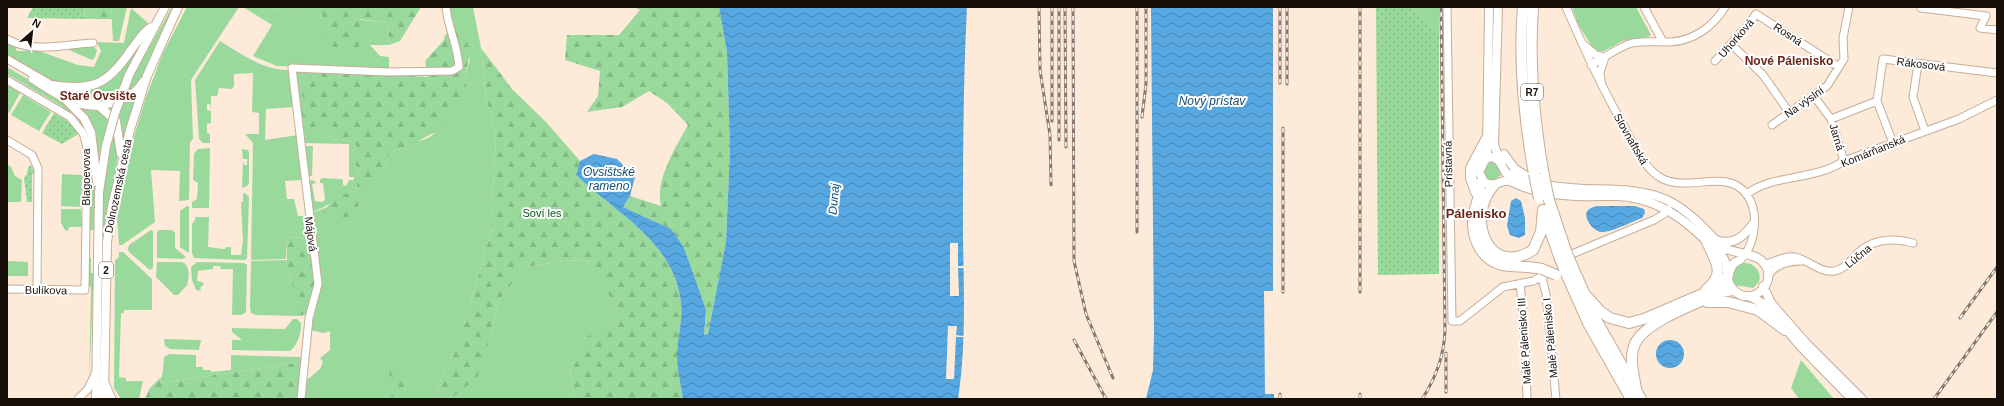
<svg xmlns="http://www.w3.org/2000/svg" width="2004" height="406" viewBox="0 0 2004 406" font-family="Helvetica,sans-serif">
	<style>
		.grass { fill: #99d99c }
		.forest { fill: url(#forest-firs) }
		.park { fill: url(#park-dots) }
		.water { fill: url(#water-waves) }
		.pier { fill: #feead8 }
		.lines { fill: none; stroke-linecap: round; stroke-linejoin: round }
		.minor-casing { stroke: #c5ad98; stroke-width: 9 }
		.major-casing { stroke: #c5ad98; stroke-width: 10 }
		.highway-casing { stroke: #c5ad98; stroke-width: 12 }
		.minor { stroke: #fff; stroke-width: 7 }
		.major { stroke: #fff; stroke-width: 8 }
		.highway { stroke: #fff; stroke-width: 10 }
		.rail-casing { stroke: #87796c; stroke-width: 3 }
		.rail { stroke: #fff; stroke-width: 1.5; stroke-dasharray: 4.5; stroke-linecap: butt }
		.major-bridge-casing { stroke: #c5ad98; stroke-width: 10; stroke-linecap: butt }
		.highway-bridge-casing { stroke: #c5ad98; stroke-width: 12; stroke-linecap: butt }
		.major-bridge { stroke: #fff; stroke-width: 8 }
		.highway-bridge { stroke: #fff; stroke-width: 10 }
		.labels { text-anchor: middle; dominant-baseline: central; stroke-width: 4; stroke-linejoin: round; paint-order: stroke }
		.shield { fill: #fff; stroke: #5d5752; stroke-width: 1 }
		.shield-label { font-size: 10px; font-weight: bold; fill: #180f08 }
		.street-label { font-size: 11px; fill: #180f08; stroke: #fff }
		.park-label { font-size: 11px; fill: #045316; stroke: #fff }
		.neighbourhood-label { font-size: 12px; font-weight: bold; fill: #6a2619; stroke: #fff }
		.water-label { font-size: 12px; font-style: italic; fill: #114f75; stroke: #fff }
		.quarter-label { font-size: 13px; font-weight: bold; fill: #6a2619; stroke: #fff }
	</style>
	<defs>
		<pattern id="forest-firs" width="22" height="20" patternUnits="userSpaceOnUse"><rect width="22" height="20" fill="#99d99c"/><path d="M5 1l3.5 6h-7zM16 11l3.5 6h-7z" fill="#83b985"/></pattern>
		<pattern id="park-dots" width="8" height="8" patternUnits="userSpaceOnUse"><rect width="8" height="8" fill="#99d99c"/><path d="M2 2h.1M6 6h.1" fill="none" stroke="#83b985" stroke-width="1.8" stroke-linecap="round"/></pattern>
		<pattern id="water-waves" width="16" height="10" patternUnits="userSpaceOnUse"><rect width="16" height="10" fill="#57a7e0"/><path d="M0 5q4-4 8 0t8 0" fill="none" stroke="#4786b4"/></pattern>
	</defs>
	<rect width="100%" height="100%" fill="#feead8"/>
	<path class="grass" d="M111,7H127L119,41H113Z
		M172,7H175L163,28L140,81L125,97L101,103L69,92L87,89L109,79L149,29L125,73L133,76Z
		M187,7H239L191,80L193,139L190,142L189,200L179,201L180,171L151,170L155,222L122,245H119L117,217L134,137L145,100L163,53Z
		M243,7H259L388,23L389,45H370L380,56L389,57V70L277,66L253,56L272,25Z
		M444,7H473L481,48L486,98L496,136L490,235L462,332L440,382L436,399H304L307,380L320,369L323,362L320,358L330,350V331L324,333L310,330L320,283L308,182L311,180L315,181L316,183L312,184L315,201L322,202L325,200L323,183H320V180L322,178L341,179L343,180V185L346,186L349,180H354V177H349V144L302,143L295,73L296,70L320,71L325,128L333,139L346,141L349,137L357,146L351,154L359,171L356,191C340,196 328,206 313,212L334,213L349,219L385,168L389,153L406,147L407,142C440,142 440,123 454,102C458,97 463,92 467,88L465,74L470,60Z
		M1413,7H1439V31Z
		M1572,7H1636L1651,35L1648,37L1622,41L1604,51H1597L1593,48L1578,24Z
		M131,8L148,23L118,67L94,82L61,85L50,80L7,55V41L14,44L17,51H39L78,65L94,67L101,51L97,42L124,43Z
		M220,41C242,54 264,71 290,70L295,107L266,109L265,140L298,135L303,180L285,181L287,199H294L298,216H307L309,237L287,238L286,259L251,260L253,143L245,134H259V113L252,112L253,73L234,74V86L232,89L219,88L217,96H211V109L210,104H207V110L211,111V123L207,124V133L210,134V143H203L199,139L195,80Z
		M93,46L97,50L95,57L92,60L62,47Z
		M7,67C28,80 53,91 72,108C102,134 95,193 94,230H89V258H91V273H94L89,382L91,287L87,286L88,140L77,123L80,118L71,112L69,115L62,111L63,107L7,74Z
		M7,85L20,93L9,113L7,112Z
		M137,94L123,139L106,107Z
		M23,95L51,112L39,131L11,115Z
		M73,105L98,108L108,115L119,150L103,239V195L110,147L101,146L97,171L95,143Z
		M302,146H313L312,176H308Z
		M210,148L209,208H192V202L197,199L198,183L193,180L194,154L198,149Z
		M242,149L248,150L249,152V183L247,186L242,188L243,160L244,165H247V159H243Z
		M1491,161L1496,163L1501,175L1493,181L1488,179L1484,174L1485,169Z
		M7,164L11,167L15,176L22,180L21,201L20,202H7Z
		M62,174L82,175L81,207L61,206Z
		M245,193L249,197L247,259L243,260L194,258L192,253V224L195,220V217H209L208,247L223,249H225L226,247H231V255H241L243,241L241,202H243V194Z
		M187,206H189V252H187L180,247V211Z
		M61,209H81L82,227H69L68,231L65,230L61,223Z
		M151,230L153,231V268L150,270L129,252L128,249L129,245Z
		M159,230H172L175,233V248L186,257L182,259L157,258V232Z
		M119,252H123L152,279V310H124V313H121L119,377L126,378V381H143L139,399H121L114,388L115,260L119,257Z
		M287,260C288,280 298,297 301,316L256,315L251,313L250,308L251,261Z
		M586,260L618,309L610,323L583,340L570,370L574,399H452L487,349L499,300L525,267L564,261Z
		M9,261L28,262V276H7V263Z
		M157,262H182C191,266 189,277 187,285L178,295H174L156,277Z
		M197,262L244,263L247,265L246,312L242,315H232L233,269H221L220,266H213V269L198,271L197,281L202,282L204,284L200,288L201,291L196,290L192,280L191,267Z
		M1743,263C1754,262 1762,271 1759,282L1753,288L1734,285L1731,278L1733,270Z
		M293,319H297L301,323C302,332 297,346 290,351L232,350V340H242L232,332V328L285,329Z
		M164,339L201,340L199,350L170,349L165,346Z
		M169,354L196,355V367H203V370H211V372L231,370V355L300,357L303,362L160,383L163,371L164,357Z
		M1801,360L1834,399H1799L1791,388Z"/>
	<path class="forest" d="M84,7H111L112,19H85Z
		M259,7H421L400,41L389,45L388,23L360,19L359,51L328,47L323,15Z
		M634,7H719L727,52L730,150L726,242L708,334L704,335L706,310L671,229L623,207L630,196L661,206C655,179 675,149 688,125L667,103L649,91L622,107L587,112L598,96L600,71L565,60L567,35H619L640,10Z
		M452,23L463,34L471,51L465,74L467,88L459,101L454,103L443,124V128L416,142H407L406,147L389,153L385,168L349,219H338L337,215L334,213H312L327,207L333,200L343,195L356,191L359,171L351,154L357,146L349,138L346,141L333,139L325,128L305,130L301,105L305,78L320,71L428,77L425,61L444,40L445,35L452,31Z
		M481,48L512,89L547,123L580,161L576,175C616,213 676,243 681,304C683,322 677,339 677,356C677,370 681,385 683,399H574L570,370L583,339L610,323L618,309L586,260L564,261L525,267L499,300L487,349L477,378L455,395L452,399H436L440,382L462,332L490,235L496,136L486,98Z
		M309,237L315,289L308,313L301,316L287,267V238Z
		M303,362L300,399H145L150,388L161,377L160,383Z
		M390,368L400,369L402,377L406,383L397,399H390L398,381L389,375Z"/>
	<path class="park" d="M33,7H84L85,19L27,18Z
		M1376,7H1413L1439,31V274L1378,275Z
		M54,113L75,126L80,133L62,144L42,133Z
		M31,165L35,174H32V202H27L24,178L27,174L28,167Z"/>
	<path class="water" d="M719,7H967C963,84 963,161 963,238C964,290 966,348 958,399H683C681,385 677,370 677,356C677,339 683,321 681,304C676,243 616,213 576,175L580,161L594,154L617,159L635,177L630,196L623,207L671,229L684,248L706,310L704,335L708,334L726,242L730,150L727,52Z
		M1151,7H1273V291H1264L1265,394H1274V399H1146L1153,370L1154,334Z
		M1516,198L1521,201L1525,218V235L1519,238L1510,235L1507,226L1511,201Z
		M1609,206H1635L1644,209L1645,213L1642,218C1633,221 1611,233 1601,232C1593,231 1582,217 1588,210C1593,205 1603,206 1609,206Z
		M1656 354a14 14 0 1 1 28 0a14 14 0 1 1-28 0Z"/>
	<path class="pier" d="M950,243H958V266H966V268H958L959,296H950Z
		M948,326H957L956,335L964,336V337H956L954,379H946Z"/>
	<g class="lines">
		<defs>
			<path id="minor" d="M1447,7L1452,321H1460L1503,287L1533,281L1547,274
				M1566,7C1584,49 1603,90 1626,130C1635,147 1644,168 1661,178C1687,193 1728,167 1747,195C1759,211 1756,243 1742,258
				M1644,7L1663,42
				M1921,8L1986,16L1980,28L1997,30
				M7,39C33,54 65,44 93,43
				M1583,44L1596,55L1605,57
				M1731,44L1763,75L1789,112
				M7,59L64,92L83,98L99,106
				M1715,61L1748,25L1756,14L1839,67
				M1918,64L1913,97L1925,131
				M1591,65C1604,58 1618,47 1632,43C1645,41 1657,42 1670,42C1693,41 1713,27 1725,7
				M32,79C53,92 73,108 99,106
				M7,80L70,117L83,133L87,147L85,290L7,289
				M1601,81L1600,73L1605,57
				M1813,95L1831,119L1844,161
				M1831,119L1877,101
				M1772,125L1827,86L1844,59L1843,38L1849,7
				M7,140L32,155L38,168L37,290
				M1893,143L1877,101L1883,59L1997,73
				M1747,194C1772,174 1814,181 1844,161L1959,119L1997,100
				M1572,254L1654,220L1664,214L1668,209
				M1764,264C1774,263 1784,255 1794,257C1808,259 1819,273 1834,271C1843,270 1848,263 1854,257C1870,239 1890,237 1913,243
				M1768,276C1775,264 1790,261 1802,261
				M1542,278L1546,294L1556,399
				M1520,283L1525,337L1527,399
				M105,383L112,399
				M78,399L88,389L96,372
				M301,399L309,318L318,284L292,68L388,72L452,71L459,67C458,46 448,28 446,7"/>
			<path id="major" d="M1489,7L1487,152L1485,160L1479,172L1484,182C1494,189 1500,179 1510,181C1514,183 1519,185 1524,187C1536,191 1550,194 1563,195C1581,197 1599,196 1617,196C1664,198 1694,227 1724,259C1729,269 1725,280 1732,288C1750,311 1782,281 1762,261C1754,253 1735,254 1722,247
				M1498,7L1494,145L1497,153L1504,160
				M129,75L165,7
				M50,85C92,91 107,86 131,50C139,40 143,31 154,26
				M66,100L84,118L91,132L97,182
				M99,106L116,121L121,154
				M99,106C116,102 133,99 143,82
				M1504,154L1514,168L1526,176
				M1482,159L1493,157L1499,161L1506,173C1530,184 1558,188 1584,189C1612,190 1640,188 1667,200C1690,211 1708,232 1725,250
				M1716,240C1734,246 1743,237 1754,223
				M1728,275L1733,264L1741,259
				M1763,286L1771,303L1805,342L1862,399
				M1751,297L1766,305L1801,347L1852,399
				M96,399L99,192L106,146
				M104,399L107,242L112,207L130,130L147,76L178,7"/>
			<path id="highway" d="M1523,7C1518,63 1524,118 1534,174
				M1533,7C1529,64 1534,120 1544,176
				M1479,184C1482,193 1476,203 1474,213C1470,234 1479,259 1502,265C1515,267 1529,266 1542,269
				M1494,185C1465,217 1488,279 1533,250L1541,232L1543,210
				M1476,192L1471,178V168L1487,138
				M1549,200L1566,251
				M1544,213L1559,256
				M1571,263L1595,318L1641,399
				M1564,269L1588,323L1631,399
				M1706,290C1727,273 1715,261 1707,242
				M1582,291L1601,312L1610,318L1629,323L1644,319L1714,289L1721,284L1728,275
				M1707,302H1728L1758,310L1785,330
				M1636,389C1634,374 1629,360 1634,346C1642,322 1700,302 1722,292L1733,290"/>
		</defs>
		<use href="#minor" class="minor-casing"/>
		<use href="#major" class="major-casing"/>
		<use href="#highway" class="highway-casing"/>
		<use href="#minor" class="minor"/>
		<use href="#major" class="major"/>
		<use href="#highway" class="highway"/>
		<defs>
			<path id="rail" d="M1039,7L1040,70L1050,135L1051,185
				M1052,7V121
				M1059,7V140
				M1065,7L1066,147
				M1073,7L1074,261L1086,314L1113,378
				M1137,7V232
				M1280,7V83
				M1287,7V84
				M1360,7V292
				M1142,117L1146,84V7
				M1283,128V292
				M1960,318L1997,267
				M1074,340L1106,399
				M1446,353V392
				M1280,399V394
				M1360,399V394
				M1422,399C1436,378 1444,355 1445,331L1441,7
				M1934,399L1997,312"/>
		</defs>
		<use href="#rail" class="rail-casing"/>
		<use href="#rail" class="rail"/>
		<defs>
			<path id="major-bridge" d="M106,146L115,113L129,75"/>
			<path id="highway-bridge" d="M1534,174L1539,198
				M1544,176L1549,200
				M1566,251L1571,263
				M1559,256L1564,269
				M1542,269L1556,275"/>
		</defs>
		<use href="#major-bridge" class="major-bridge-casing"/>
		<use href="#highway-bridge" class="highway-bridge-casing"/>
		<use href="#major-bridge" class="major-bridge"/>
		<use href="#highway-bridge" class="highway-bridge"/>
	</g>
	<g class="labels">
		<g class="shield">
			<rect x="1521" y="84" width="22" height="16" rx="3"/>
			<rect x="99" y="262" width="14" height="16" rx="3"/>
		</g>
		<g class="shield-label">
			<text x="1532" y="92">R7</text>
			<text x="106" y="270">2</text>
		</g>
		<g class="street-label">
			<text transform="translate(1788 34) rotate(33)">Rosná</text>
			<text transform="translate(1736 38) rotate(-49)">Uhorková</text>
			<text transform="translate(1921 64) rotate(7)">Rákosová</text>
			<text transform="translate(1804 102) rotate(-35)">Na výslní</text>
			<text transform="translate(1837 137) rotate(73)">Jarná</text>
			<text transform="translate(1631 139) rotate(60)">Slovnaftská</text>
			<text transform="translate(1873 151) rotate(-22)">Komárňanská</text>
			<text transform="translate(1448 164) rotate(-91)">Prístavná</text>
			<text transform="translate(86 177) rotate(-90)">Blagoevova</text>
			<text transform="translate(118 186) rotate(-78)">Dolnozemská cesta</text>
			<text transform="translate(311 234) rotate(83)">Májová</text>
			<text transform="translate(1858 256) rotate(-39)">Lúčna</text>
			<text transform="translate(46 290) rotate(1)">Bulíkova</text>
			<text transform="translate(1550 338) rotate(-95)">Malé Pálenisko I</text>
			<text transform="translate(1524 341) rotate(-94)">Malé Pálenisko III</text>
		</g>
		<g class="park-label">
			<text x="542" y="213">Soví les</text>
		</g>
		<g class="neighbourhood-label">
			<text x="1789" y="61">Nové Pálenisko</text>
			<text x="98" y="96">Staré Ovsište</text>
		</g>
		<g class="water-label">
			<text x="1212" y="101">Nový prístav</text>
			<text x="609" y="172">Ovsištské<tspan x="609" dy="14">rameno</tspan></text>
			<text transform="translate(834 199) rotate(-85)">Dunaj</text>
		</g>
		<g class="quarter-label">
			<text x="1476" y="213">Pálenisko</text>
		</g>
	</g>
	<rect width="2004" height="406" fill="none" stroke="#180f08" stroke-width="16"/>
	<g transform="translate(32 32) rotate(28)" stroke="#ffffff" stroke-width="3" paint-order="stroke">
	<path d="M0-3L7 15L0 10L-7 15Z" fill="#180f08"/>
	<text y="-6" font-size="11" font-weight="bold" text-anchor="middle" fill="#180f08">N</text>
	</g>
</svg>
